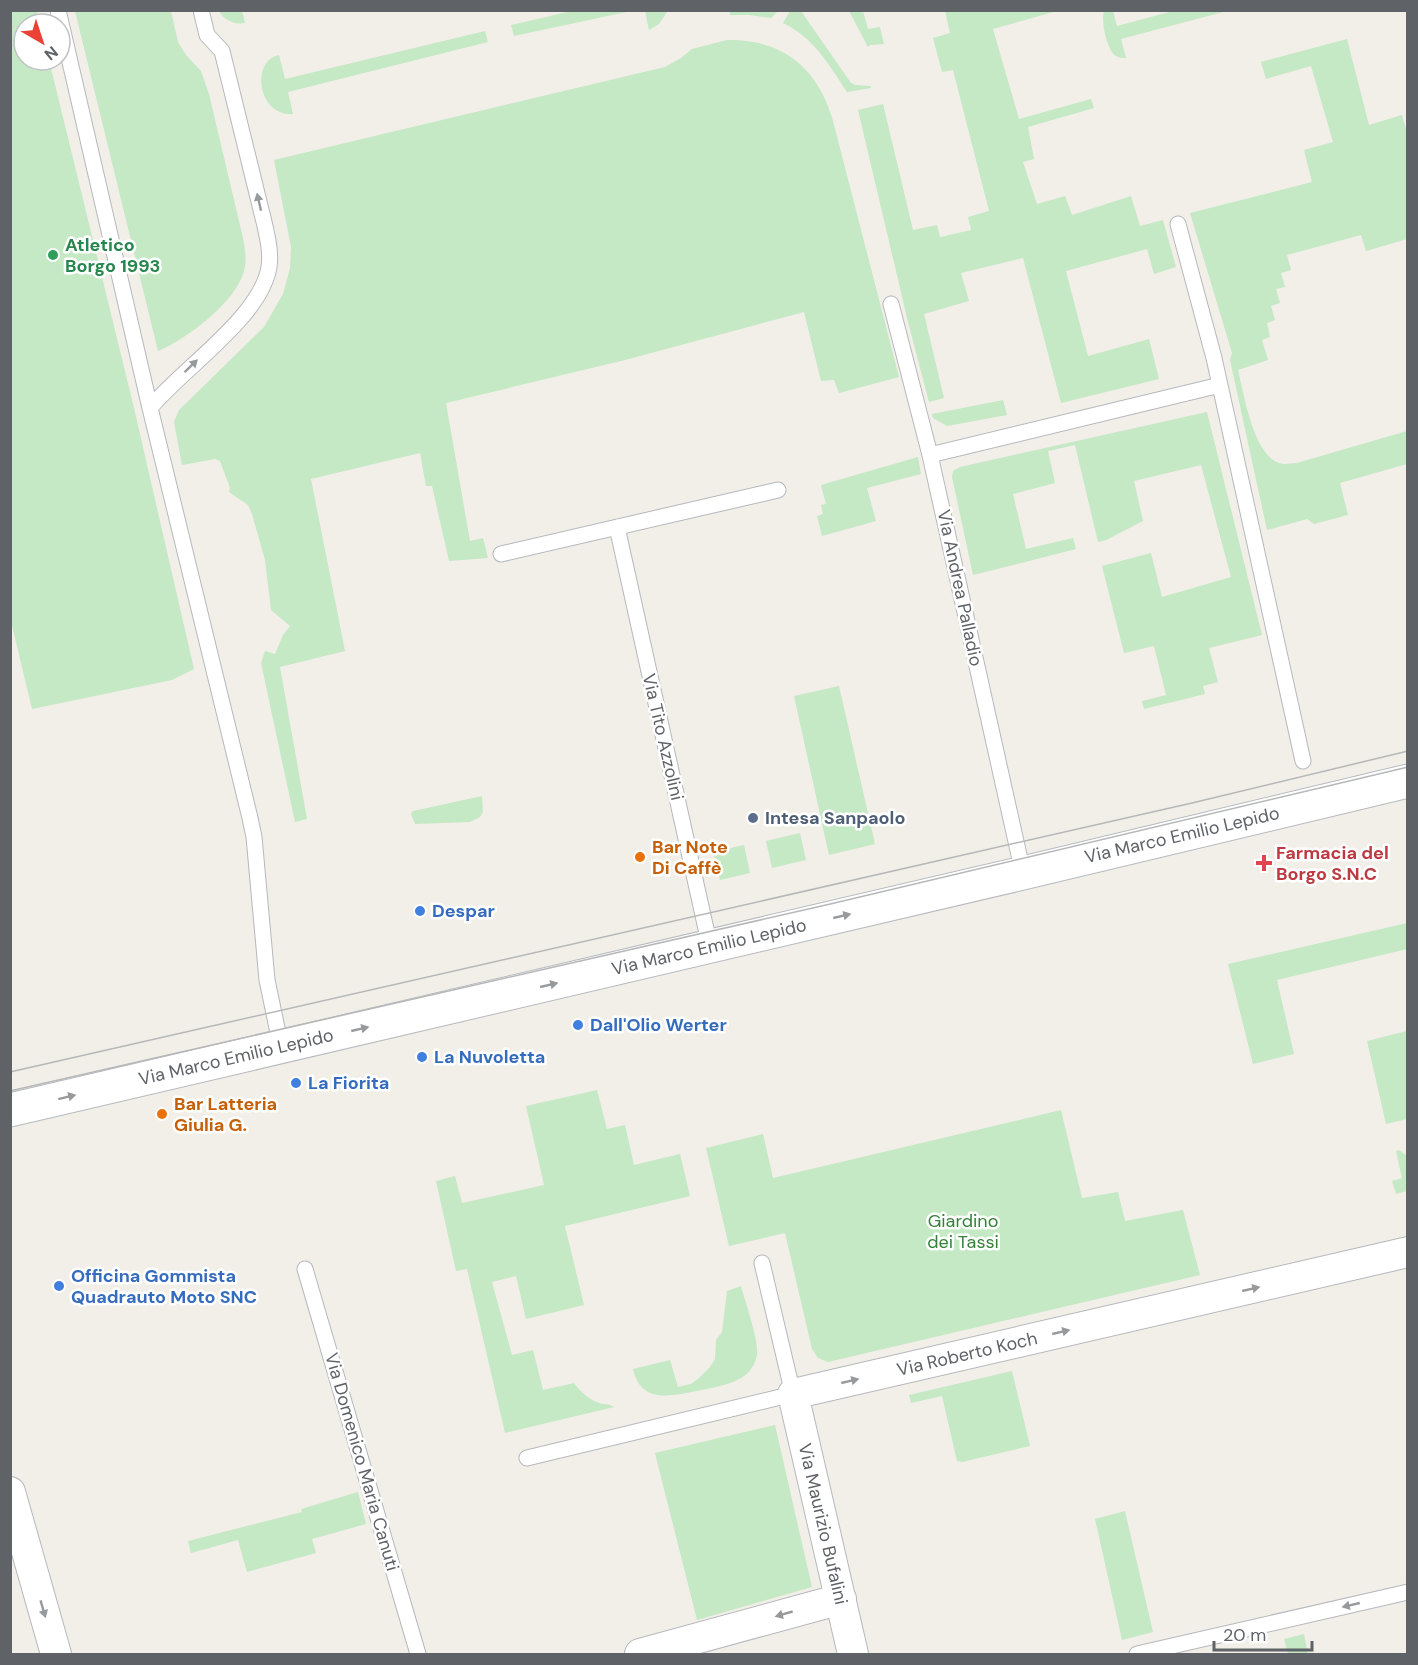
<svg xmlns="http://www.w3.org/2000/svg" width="1418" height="1665" viewBox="0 0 1418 1665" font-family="'DM Sans',sans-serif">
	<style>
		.green { fill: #c5e8c5 }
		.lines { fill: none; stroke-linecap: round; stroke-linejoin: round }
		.service-casing { stroke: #b5b8bc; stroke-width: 17 }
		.minor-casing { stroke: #b5b8bc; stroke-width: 32 }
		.secondary-casing { stroke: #b6babf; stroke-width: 35 }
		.service { stroke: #fff; stroke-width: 15 }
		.minor { stroke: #fff; stroke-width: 30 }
		.secondary { stroke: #fff; stroke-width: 33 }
		.tram { stroke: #b6b7b8; stroke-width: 1.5 }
		.oneway { fill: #979a9d }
		.leisure-dot { fill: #2e9e5b; stroke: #fff; stroke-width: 2 }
		.service-dot { fill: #5c6f8a; stroke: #fff; stroke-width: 2 }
		.food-dot { fill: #e8710a; stroke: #fff; stroke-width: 2 }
		.health-dot { fill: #e0444e; stroke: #fff; stroke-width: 2 }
		.shop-dot { fill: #3f7fe0; stroke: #fff; stroke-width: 2 }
		.labels { text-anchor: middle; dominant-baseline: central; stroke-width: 5; stroke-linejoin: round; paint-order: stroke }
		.leisure-label { font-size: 18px; font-weight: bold; fill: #27864d; stroke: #fff; text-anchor: start }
		.street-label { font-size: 18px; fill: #5f6368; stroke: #fff }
		.service-label { font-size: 18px; font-weight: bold; fill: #4e5e75; stroke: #fff; text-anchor: start }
		.food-label { font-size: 18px; font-weight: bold; fill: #c56008; stroke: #fff; text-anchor: start }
		.health-label { font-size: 18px; font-weight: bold; fill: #be3a42; stroke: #fff; text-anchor: start }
		.shop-label { font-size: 18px; font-weight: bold; fill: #366cbe; stroke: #fff; text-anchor: start }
		.park-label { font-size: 18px; fill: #348238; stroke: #fff }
	</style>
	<rect width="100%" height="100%" fill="#f1efe8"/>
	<path class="green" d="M985,10L986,12L993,10L1057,11L993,29L1019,119L1091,99L1094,108L1028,127L1034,159L1023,162L1037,204L1065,196L1072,215L1131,196L1140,226L1163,220L1176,267L1154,274L1147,249L1066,271L1088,356L1149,339L1159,379L1061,403L1023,258L961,273L969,301L924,314L944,398L929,402L908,322L858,110L883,104L913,230L937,225L940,237L971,230L968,217L989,211L953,70L942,72L933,38L950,33L945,11Z
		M10,11H37L40,24H24V60H49L134,408L194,669L172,680L32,709L10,617Z
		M75,11H171L178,42L186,55L201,71L209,94L243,238C245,249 247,260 244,271C236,302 187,339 158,351Z
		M219,11H242L245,23C234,25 224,20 219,11Z
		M572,11H631L514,36L511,25Z
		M645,11H667V12L659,24L649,30Z
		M730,11V10L778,11L771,18L749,15H730Z
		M790,11H801L851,83L856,85L870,86L871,88L847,92C827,62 815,39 783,23Z
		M849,11H863L868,29L880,27L884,44L870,45L868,47Z
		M1104,11H1113L1117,26L1173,11H1227L1121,39L1126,58C1120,58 1115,57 1112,52C1106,43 1101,21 1104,11Z
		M485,31L488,42L288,92L293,114C258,117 250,61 279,55L285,79Z
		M1347,39L1369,125L1402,115L1407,132V239L1366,251L1361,235L1287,255L1291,270L1281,273L1285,287L1276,289L1280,303L1271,306L1275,320L1267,323L1270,337L1262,340L1268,360L1238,370C1244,394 1253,454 1279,463C1285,465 1291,463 1297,463L1407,431V464L1340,483L1348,515L1314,524L1307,519L1267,530L1230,360L1232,353L1190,213L1312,182L1304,150L1333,142L1311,66L1266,79L1261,62Z
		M727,40C783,39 818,68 833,121L899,377L839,393L834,380L821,381L804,312L625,360L446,403L470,541L483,538L488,558L449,561L432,486H426L420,453L311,479L345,651L280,667L307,819L295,822L261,663L265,651L275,654L283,635L290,626L271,610L265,560L252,514L248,505L229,492L230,488L220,461L215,459L182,465L174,422L179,410L264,327L283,294L290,268L291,247L274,160L665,67L681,58L692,49Z
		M1003,400L1007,415L947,426L933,418L932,414Z
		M1207,412L1262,635L1209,648L1218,682L1203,686L1205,694L1144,709L1142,701L1166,695L1154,646L1124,653L1102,566L1151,553L1162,597L1231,577L1201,465L1134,481L1143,521L1106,540L1098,542L1075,445L1048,451L1055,483L1013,494L1026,549L1073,538L1076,549L973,575L952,477L953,471L960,467Z
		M918,457L921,474L867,488L876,521L822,536L817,516L823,514L821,505L826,504L821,485Z
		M839,686L875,844L829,855L794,696Z
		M482,796L483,812L480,817L470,822L415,824L411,814L413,811Z
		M800,833L806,860L772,868L766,841Z
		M744,845L750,873L720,880L713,852Z
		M1407,923V949L1277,980L1294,1054L1253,1064L1228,964Z
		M1407,1031V1119L1386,1124L1367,1041Z
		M597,1090L607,1129L625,1125L634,1165L680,1154L690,1196L565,1226L584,1305L526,1319L516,1276L492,1282L512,1355L533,1350L543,1390L574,1383C580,1391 589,1400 599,1403C605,1405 608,1403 614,1407L505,1433L467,1269L456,1271L436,1181L455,1176L462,1203L544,1185L526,1106Z
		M1061,1110L1082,1198L1118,1192L1125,1221L1183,1210L1200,1275L828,1362L818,1358L812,1349L785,1233L729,1246L706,1148L763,1134L773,1178Z
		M1399,1150L1407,1156V1191L1396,1194L1392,1181L1402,1178L1396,1151Z
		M741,1286C745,1301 759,1341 757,1355C752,1383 720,1386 697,1391C670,1396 641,1404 633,1369L670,1360L678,1387L691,1384L698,1379L710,1367L715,1359L716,1340L722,1332L727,1291Z
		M1012,1371L1030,1446L962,1462L957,1461L942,1396L911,1403L909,1395Z
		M775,1425L812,1587L697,1620L655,1453Z
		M358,1492L366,1524L312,1539L316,1553L247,1572L238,1540L191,1553L188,1541L302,1512L301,1509Z
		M1125,1511L1153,1632L1122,1640L1095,1519Z
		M1304,1634L1308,1654H1288L1284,1639Z"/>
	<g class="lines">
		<defs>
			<path id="service" d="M58,10L150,408L250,818L254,837L267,980L281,1047
				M1178,224L1214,358L1303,761
				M891,304L930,455L1023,873
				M150,408C183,368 261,317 269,267C271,253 268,240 265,226L222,51L207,35L201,10
				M930,455L1220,385
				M617,527L710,947
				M501,554L778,490
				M305,1269L418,1654
				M527,1458L793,1394L762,1263
				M1137,1654L1408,1592"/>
			<path id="minor" d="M10,1492L56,1654
				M640,1654L841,1599
				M853,1654L793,1394L1408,1252"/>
			<path id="secondary" d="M10,1110L1023,873L1408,781"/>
		</defs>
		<use href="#service" class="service-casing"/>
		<use href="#minor" class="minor-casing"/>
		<use href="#secondary" class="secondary-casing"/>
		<use href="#service" class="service"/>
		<use href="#minor" class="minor"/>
		<use href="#secondary" class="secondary"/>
		<path class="tram" d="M10,1072L1192,803L1408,751
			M10,1091L826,905L1408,767"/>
	</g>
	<defs><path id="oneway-solid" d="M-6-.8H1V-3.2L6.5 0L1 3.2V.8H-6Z" transform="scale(1.5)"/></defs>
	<g class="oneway">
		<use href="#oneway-solid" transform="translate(259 202) rotate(-103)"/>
		<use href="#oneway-solid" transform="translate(191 366) rotate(-44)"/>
		<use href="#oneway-solid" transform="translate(842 916) rotate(-13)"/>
		<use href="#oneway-solid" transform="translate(549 985) rotate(-13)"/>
		<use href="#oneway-solid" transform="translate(360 1029) rotate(-13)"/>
		<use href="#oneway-solid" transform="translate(67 1097) rotate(-14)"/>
		<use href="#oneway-solid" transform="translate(1251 1289) rotate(-13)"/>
		<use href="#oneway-solid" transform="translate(1061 1332) rotate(-13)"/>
		<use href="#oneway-solid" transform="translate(850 1381) rotate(-13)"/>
		<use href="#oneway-solid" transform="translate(1351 1605) rotate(167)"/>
		<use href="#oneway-solid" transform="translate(43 1609) rotate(74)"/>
		<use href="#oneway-solid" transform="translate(784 1614) rotate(164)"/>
	</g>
	<circle class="leisure-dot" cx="53" cy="255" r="6"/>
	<circle class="service-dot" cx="753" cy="818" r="6"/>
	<g class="food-dot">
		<circle cx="640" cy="857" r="6"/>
		<circle cx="162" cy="1114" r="6"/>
	</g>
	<path class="health-dot" d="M1261 854h6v6h6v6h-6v6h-6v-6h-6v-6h6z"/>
	<g class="shop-dot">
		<circle cx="420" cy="911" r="6"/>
		<circle cx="578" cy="1025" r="6"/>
		<circle cx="422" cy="1057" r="6"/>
		<circle cx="296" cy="1083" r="6"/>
		<circle cx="59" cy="1286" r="6"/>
	</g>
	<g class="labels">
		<g class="leisure-label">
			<text x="65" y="245">Atletico<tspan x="65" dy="21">Borgo 1993</tspan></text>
		</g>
		<g class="street-label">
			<text transform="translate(960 588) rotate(78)">Via Andrea Palladio</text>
			<text transform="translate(663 737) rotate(77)">Via Tito Azzolini</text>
			<text transform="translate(1182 835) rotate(-13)">Via Marco Emilio Lepido</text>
			<text transform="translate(709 947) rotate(-13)">Via Marco Emilio Lepido</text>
			<text transform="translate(236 1057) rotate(-13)">Via Marco Emilio Lepido</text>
			<text transform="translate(967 1354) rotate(-13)">Via Roberto Koch</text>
			<text transform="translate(362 1462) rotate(74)">Via Domenico Maria Canuti</text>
			<text transform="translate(823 1524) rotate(77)">Via Maurizio Bufalini</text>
		</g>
		<g class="service-label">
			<text x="765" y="818">Intesa Sanpaolo</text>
		</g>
		<g class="food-label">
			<text x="652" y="847">Bar Note<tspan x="652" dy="21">Di Caffè</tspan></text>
			<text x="174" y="1104">Bar Latteria<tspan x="174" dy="21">Giulia G.</tspan></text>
		</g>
		<g class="health-label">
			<text x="1276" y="853">Farmacia del<tspan x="1276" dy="21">Borgo S.N.C</tspan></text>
		</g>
		<g class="shop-label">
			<text x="432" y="911">Despar</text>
			<text x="590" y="1025">Dall'Olio Werter</text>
			<text x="434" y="1057">La Nuvoletta</text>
			<text x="308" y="1083">La Fiorita</text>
			<text x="71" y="1276">Officina Gommista<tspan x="71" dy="21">Quadrauto Moto SNC</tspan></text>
		</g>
		<g class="park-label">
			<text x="963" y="1221">Giardino<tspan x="963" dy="21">dei Tassi</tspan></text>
		</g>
	</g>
	<rect width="1418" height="1665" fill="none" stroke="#5f6368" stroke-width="24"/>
	<g transform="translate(42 42) rotate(141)"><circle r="28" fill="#ffffff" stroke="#bfc1c3" stroke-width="1.5"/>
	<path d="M0-4.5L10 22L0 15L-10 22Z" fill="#ea4335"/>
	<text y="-9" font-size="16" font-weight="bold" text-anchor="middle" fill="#5f6368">N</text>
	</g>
	<path d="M1214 1641v9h98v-9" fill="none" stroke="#5f6368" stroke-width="3"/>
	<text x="1223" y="1641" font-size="18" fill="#5f6368" stroke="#ffffff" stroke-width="4.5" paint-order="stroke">20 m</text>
</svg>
